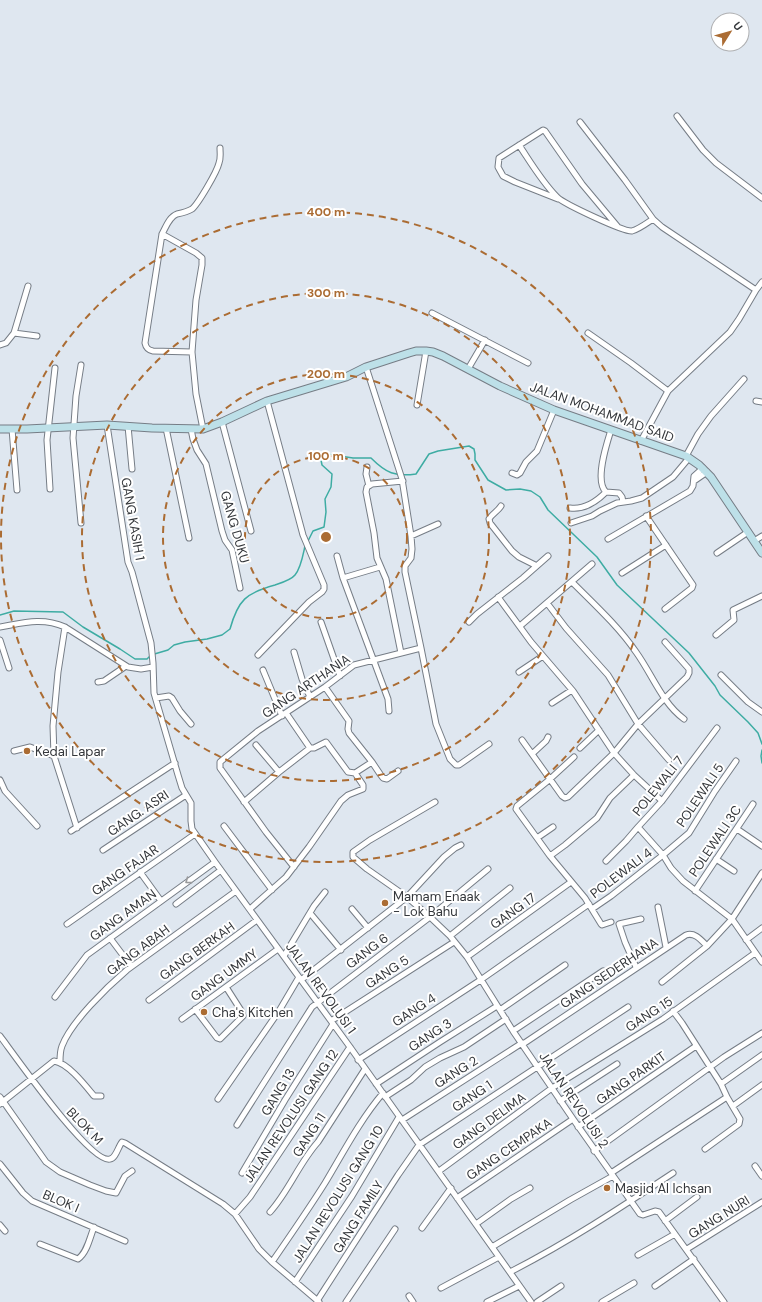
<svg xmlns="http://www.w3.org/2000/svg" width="762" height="1302" viewBox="0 0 762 1302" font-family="'DM Sans',sans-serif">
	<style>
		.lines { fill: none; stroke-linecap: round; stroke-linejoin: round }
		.stream { stroke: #3eaca3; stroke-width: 1.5 }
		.street-casing { stroke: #767d86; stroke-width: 7 }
		.secondary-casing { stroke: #767d86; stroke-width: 9 }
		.street { stroke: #fff; stroke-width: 5 }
		.secondary { stroke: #bde0e8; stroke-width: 7 }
		.oneway { stroke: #9a9b9d }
		.ring { fill: none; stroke: #ab6c33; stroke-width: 2; stroke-dasharray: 7 5 }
		.poi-dot { fill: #ab6c33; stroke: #fff; stroke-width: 1.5 }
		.labels { text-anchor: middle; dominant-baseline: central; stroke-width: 4; stroke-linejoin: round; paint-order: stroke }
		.street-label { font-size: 13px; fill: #34373b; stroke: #fff }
		.poi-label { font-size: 13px; fill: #34373b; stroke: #fff; text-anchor: start }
		.centre { fill: #ab6c33; stroke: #fff; stroke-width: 2 }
		.ring-label { font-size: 12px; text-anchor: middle; font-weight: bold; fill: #ab6c33; stroke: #fff; stroke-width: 4; stroke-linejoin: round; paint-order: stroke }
	</style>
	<rect width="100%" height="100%" fill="#dfe7f0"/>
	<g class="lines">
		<path class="stream" d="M308,541L313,531L324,527L326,512L325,499L331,487L332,474L322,465L320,455L327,454L353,458H371C386,473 395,477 416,474L429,454L438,451L469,446L474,449L475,454V460L488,480L506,490L520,489L531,491L540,497L548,510L597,557L617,585L689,653L715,686L720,695L748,722L758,733L762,744
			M0,615L14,611L63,612L83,627L120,649L135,659H147L151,655L168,650L174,645L185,642L207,639L222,635L230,629C238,600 246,593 275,585C281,583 291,580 295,575C301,568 303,555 305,546
			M762,750L761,756L762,763"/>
		<defs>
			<path id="street" d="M677,116L703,150L716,163L762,198
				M580,122L625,180L653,219L662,227L756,290
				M519,145C531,163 542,182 557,197C564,204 624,232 632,231C639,229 647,223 653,219
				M558,199L515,182L503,176L498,167L499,158L543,130L545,131L582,184L618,227
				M162,234L145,343C146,348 148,350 153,351L192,352
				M432,313L528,363
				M14,333L37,336
				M588,333L631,363L668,391
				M0,345L6,343L14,333L28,286
				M468,369L485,340
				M756,401L762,402
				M417,405L426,351
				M222,422L251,531
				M107,425L128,562L132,572L151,643L153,663L154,693L178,775L182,788L191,803V821L192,829L215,862L350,1047L531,1302
				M128,426L132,469
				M166,428L189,538
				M12,429L17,490
				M191,429L193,439L197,450L206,464L222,531L225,540L232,550L240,588
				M203,429L196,394L192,352L196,300L202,265V258L196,253L162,234C166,227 169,217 177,214C182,213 187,212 192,209C198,204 217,172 219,163C221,158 220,153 220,148
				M611,430C607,443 594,481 606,492L619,493L622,497L623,502
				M641,441L668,391L730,332L739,319L756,290L762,282
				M686,456L698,434L711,416L744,379
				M367,467L366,474L369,486
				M512,473L517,475L520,473L526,462L537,451L554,410
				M694,481L707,472
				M50,489L47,440L55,368
				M501,506C498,511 492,514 489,519L490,523L512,551L519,557L537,566
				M570,508C584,510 597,501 606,492
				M646,516L693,585L692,588L665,609
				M81,523L73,438L76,396L81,365
				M571,523L592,516L600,511L617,503L631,501L642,498L673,477L689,458
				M411,536L438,524
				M608,539L690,491L693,486L694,476L703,468
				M754,541L762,536
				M717,553L748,532
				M337,556L343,578L388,699L389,711
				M622,573L666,545
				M343,578L380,567
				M572,582C594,604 619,627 636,652C652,674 662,703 684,719
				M498,597L531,642L573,691L614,753L634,775L662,801
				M547,603L566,628L608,675L638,724L669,760
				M321,622L340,676
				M469,622L477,614L523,578L548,556
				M520,626L592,564
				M0,627C23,623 42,617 65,627L128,667L141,669L153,667
				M65,627L58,672L53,726L54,756L77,828
				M716,635L734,620L733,610L762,596
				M0,640L9,668
				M421,648L436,724L450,759L456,765H459L489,744
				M294,652L302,679L310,697
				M401,653L386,579L377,558L374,533L366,492L367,487L372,484L403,481
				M258,655L309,602L322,592L324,589V585L303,535L267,401
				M263,670L282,716
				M519,672L543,656
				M721,675L748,702L762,712
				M98,682L104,681L126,666
				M325,687L349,721L348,729L349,733L372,762L380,774L383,778L387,779L398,771
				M156,698L169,696L172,698L180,711L191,724
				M552,703L572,690
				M286,713L310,748H314L326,742L348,772L355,773L372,762
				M717,728L662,801L638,827L663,855L671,868L683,881L732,919L762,962
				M522,740L562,796L565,798L568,797L614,753L638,724L687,677L689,673V669L665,642
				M256,745L279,772
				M580,748L599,730
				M14,751L30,747L54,756
				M532,754L546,741L548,737
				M574,757L549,780L517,806L516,809L550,856L585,898L601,924L602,925L611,922
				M0,780L5,791L37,826
				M244,802L279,772L310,748
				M435,802L370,840L353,852V857L367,869L407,897L430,917L450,936L467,957L513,1031L573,1119L640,1214L643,1215L655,1211L659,1212L724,1302
				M224,826L272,890
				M737,829L762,846
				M71,831L175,763
				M537,838L553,827
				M103,850L186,795
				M550,856L565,845L597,818L610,798L634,775
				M716,859L734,871
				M606,861L626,841L638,827
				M294,867L266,832L220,768V762L258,731L325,687L354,665L421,648L405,572V566L411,558L412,549L411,536L402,479L366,367
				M140,872L161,901
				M695,891L753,804
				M176,904L221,870
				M658,907L666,947
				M250,909L286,877L309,847L341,801L348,795L363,789V785L355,773
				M352,909L368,928
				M592,909L611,896L663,855L689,833L715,791L736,761
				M310,913L341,950
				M67,924L195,834
				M450,936L510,888
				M110,938L131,966
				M746,940L762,928
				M284,956L314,906L325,892
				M467,957L571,882
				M636,967L625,942L619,924L641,919
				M301,980L407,897L444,857L455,848L461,845
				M662,982L707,946L732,919L762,873
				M55,997L87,955L215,862
				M149,1000L257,920
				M195,1009L217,1038L220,1039L243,1016L242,1012L226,987
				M500,1010L565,965
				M182,1019L278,949
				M331,1021L454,942
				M513,1031L603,971
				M0,1036C13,1053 91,1165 110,1159C116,1158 118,1147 122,1142L125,1143L223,1204L235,1214L259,1249L272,1262L319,1302
				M523,1044L686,935C695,932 701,940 707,946
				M358,1060L482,979L589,904
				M60,1062C60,1056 60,1051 62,1046C71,1022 107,987 127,970L236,891
				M376,1084L440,1042L497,1006
				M721,1084L762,1055
				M0,1097L46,1162L60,1172L90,1185L106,1191L116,1193L125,1176L132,1171
				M385,1097L411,1080L425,1067L440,1058L464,1047L506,1019
				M218,1099L279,1011L299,977
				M560,1101L617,1064
				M0,1104L54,1061C68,1063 85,1085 94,1096H101
				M733,1106L762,1085
				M402,1120L522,1043
				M237,1125L312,1007L430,917L488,869
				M578,1127L696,1046
				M705,1149L739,1124L740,1119L727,1097
				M594,1151L724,1057L762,1033
				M0,1164L23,1193L32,1201L125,1241
				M755,1166L762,1176
				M439,1171L552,1088L663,1019L755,953
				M242,1173L285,1100L333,1024
				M611,1173L727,1097L721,1084L682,1023L673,1011
				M457,1198L573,1119
				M270,1212C289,1191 299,1163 318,1142L365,1069
				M235,1214L250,1197L350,1047
				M665,1221L697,1197
				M476,1224L511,1199L530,1188
				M0,1225L5,1231
				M422,1228L451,1188
				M40,1244L78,1259C87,1253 90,1237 94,1227
				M492,1247L570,1200L613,1176
				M687,1249L762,1202
				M638,1255L675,1234
				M272,1262C290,1236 308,1210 325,1183C343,1153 360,1120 383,1093
				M510,1272C567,1243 620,1208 673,1173
				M295,1282L352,1196L399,1117
				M655,1286L694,1259
				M441,1288L499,1257
				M409,1296L413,1302
				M317,1301L398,1175L419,1145L628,1007
				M346,1302L395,1229
				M487,1302L519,1286
				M537,1302L561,1286
				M602,1302L634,1283"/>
			<path id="secondary" d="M0,429H27L107,425L152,428L203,429L222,422L267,401L346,377L366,367L409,353L416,351H426L433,352L443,356L500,386L554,410L686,456L699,465L711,477L762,553"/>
		</defs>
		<use href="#street" class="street-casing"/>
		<use href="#secondary" class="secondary-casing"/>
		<use href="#street" class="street"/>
		<use href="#secondary" class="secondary"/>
	</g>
	<defs><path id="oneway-chevron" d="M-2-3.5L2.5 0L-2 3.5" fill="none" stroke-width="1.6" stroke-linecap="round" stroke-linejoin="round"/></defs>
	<use class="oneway" href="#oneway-chevron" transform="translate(188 881) rotate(144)"/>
	<g class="ring">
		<circle cx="326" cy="537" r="81"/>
		<circle cx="326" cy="537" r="163"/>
		<circle cx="326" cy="537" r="244"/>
		<circle cx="326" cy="537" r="325"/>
	</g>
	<g class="poi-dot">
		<circle cx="27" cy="751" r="4"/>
		<circle cx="385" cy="903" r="4"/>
		<circle cx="204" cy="1012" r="4"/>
		<circle cx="607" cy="1188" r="4"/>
	</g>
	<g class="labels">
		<g class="street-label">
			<text transform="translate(602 412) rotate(20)">JALAN MOHAMMAD SAID</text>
			<text transform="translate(133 519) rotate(80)">GANG KASIH 1</text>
			<text transform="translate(235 527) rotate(74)">GANG DUKU</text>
			<text transform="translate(306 686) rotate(-34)">GANG ARTHANIA</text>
			<text transform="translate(658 786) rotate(-51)">POLEWALI 7</text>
			<text transform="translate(700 795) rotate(-56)">POLEWALI 5</text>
			<text transform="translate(138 813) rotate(-34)">GANG. ASRI</text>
			<text transform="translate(715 841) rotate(-56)">POLEWALI 3C</text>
			<text transform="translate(125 870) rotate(-35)">GANG FAJAR</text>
			<text transform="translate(621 873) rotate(-37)">POLEWALI 4</text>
			<text transform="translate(513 911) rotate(-35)">GANG 17</text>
			<text transform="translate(123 915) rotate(-36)">GANG AMAN</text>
			<text transform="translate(138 950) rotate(-37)">GANG ABAH</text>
			<text transform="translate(197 951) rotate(-36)">GANG BERKAH</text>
			<text transform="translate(367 951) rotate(-37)">GANG 6</text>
			<text transform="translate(387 972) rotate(-33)">GANG 5</text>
			<text transform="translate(609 973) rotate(-34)">GANG SEDERHANA</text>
			<text transform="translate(224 975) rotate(-36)">GANG UMMY</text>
			<text transform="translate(321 988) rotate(54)">JALAN REVOLUSI 1</text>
			<text transform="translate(414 1010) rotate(-33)">GANG 4</text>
			<text transform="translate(649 1014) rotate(-33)">GANG 15</text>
			<text transform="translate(430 1035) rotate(-33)">GANG 3</text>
			<text transform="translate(456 1072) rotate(-32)">GANG 2</text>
			<text transform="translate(631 1078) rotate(-35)">GANG PARKIT</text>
			<text transform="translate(278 1092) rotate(-59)">GANG 13</text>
			<text transform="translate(472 1096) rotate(-34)">GANG 1</text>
			<text transform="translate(574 1100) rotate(56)">JALAN REVOLUSI 2</text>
			<text transform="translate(291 1116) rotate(-56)">JALAN REVOLUSI GANG 12</text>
			<text transform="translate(489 1121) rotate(-36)">GANG DELIMA</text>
			<text transform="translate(85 1126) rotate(46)">BLOK M</text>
			<text transform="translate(309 1135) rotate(-57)">GANG 11</text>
			<text transform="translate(509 1149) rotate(-34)">GANG CEMPAKA</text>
			<text transform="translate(338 1194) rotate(-58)">JALAN REVOLUSI GANG 10</text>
			<text transform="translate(61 1201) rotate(23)">BLOK I</text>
			<text transform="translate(358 1217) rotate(-58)">GANG FAMILY</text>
			<text transform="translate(719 1217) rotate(-32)">GANG NURI</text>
		</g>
		<g class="poi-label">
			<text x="35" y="751">Kedai Lapar</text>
			<text x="393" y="896">Mamam Enaak<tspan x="393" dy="15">- Lok Bahu</tspan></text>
			<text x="212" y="1012">Cha's Kitchen</text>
			<text x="615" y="1188">Masjid Al Ichsan</text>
		</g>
	</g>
	<circle cx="326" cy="537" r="6" class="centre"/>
	<g class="ring-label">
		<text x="326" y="216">400 m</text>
		<text x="326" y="297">300 m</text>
		<text x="326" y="378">200 m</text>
		<text x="326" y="460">100 m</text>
	</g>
	<g transform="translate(730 32) rotate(53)"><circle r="19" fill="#ffffff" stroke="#aeafb1"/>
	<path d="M0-3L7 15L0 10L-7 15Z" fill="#ab6c33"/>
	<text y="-6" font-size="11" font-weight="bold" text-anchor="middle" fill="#34373b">U</text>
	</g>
</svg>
